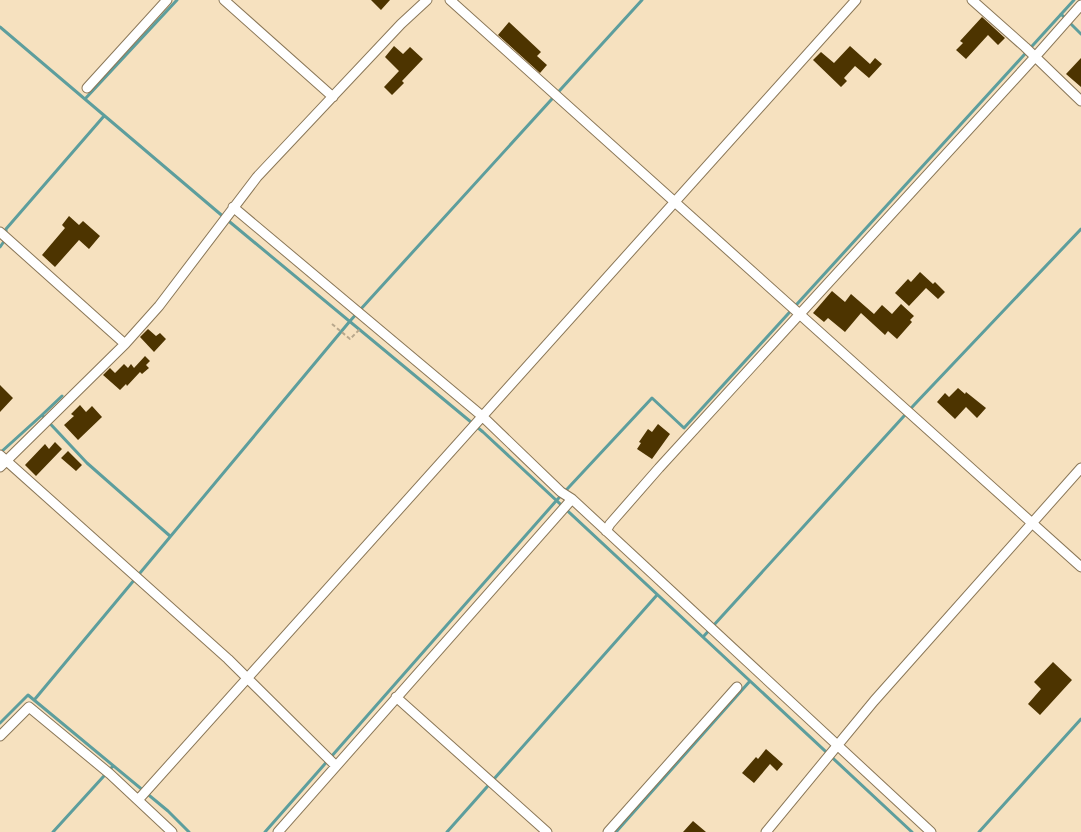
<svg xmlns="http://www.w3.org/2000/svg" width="1081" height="832" viewBox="0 0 1081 832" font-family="'IBM Plex Sans',sans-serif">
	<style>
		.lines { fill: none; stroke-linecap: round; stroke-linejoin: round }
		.stream { stroke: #5d9e9d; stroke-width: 3 }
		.building { fill: #4d3400 }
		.street-casing { stroke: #8a7758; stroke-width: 11 }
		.path { stroke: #b8a78c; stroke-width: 2; stroke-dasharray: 4 2.5; stroke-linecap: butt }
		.street { stroke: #fff; stroke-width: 9 }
	</style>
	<rect width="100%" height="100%" fill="#f6e1bf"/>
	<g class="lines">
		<path class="stream" d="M1061,14L1081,34
			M0,27L219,213L483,432L912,832
			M85,99L177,0
			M6,234V229L104,116
			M0,247L5,240
			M42,415L62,396
			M0,453L42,415L87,463L170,536
			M703,637L914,405L1081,229
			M35,699L350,321L642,0
			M0,723L28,695L168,811L189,832
			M53,832L113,766
			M265,832L556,501L652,398L684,428L1074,0
			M447,832L657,595
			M616,832L750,681
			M979,832L1081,719"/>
	</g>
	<path class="building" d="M371,0H390L381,10Z
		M982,17L1005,38L998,45L988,35L966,59L956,50L963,43L960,41Z
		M509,22L541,52L537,56L547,65L540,73L498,35Z
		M394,46L403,54L410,47L423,59L402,81L404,83L392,95L384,87L399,71L385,57Z
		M850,46L870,64L875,58L882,64L869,78L855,66L844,78L847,81L841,87L813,60L821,52L834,63Z
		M1081,58V87L1066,74Z
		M69,216L79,225L83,221L100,236L89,249L79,240L55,267L42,255L65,228L62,225Z
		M920,272L933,284L935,282L945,292L938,299L926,288L909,306L895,293L908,279L911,282Z
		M832,291L845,302L851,294L874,314L882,305L892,314L901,304L914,316L910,320L912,322L897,339L888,331L885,335L861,313L845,332L828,318L824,322L813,313Z
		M148,329L156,336L160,333L166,339L154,352L140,337Z
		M145,356L150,361L146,365L149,368L142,374L140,372L127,386L126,384L120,390L103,375L110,368L115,373L124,364L128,368L131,364L134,368Z
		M0,385L13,398L0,412Z
		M958,388L965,394L966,392L986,408L977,418L966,407L955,419L937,402L945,393L949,397Z
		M80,405L86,412L92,406L102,417L78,440L64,425L74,416L71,414Z
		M658,424L670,434L652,459L637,449L641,443L639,442L648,429L652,432Z
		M55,442L62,449L36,476L25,465L45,444L49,449Z
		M68,451L82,465L76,471L61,458Z
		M1053,662L1072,680L1040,715L1028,704L1041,689L1034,682Z
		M766,749L783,764L777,771L770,764L754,783L742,773L756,757L758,759Z
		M693,821L706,832H683Z"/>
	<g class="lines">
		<defs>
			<path id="street" d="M224,0L333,97
				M450,0L1081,567
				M972,0L1025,47L1081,101
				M87,88L167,0
				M233,207L482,416L561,492L572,499L931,832
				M0,232L125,344
				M0,455L228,659L336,766
				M0,467L125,344L159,306L257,177L401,24L427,0
				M606,531L610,524L659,468L1035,57L1081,5
				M396,697L547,832
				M0,736L29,707L110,774L172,832
				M138,800L856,0
				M278,832L572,499
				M608,832L737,687
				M766,832L874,701L1081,468"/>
		</defs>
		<use href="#street" class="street-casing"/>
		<path class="path" d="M332,324L350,339L361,328"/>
		<use href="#street" class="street"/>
	</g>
</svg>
